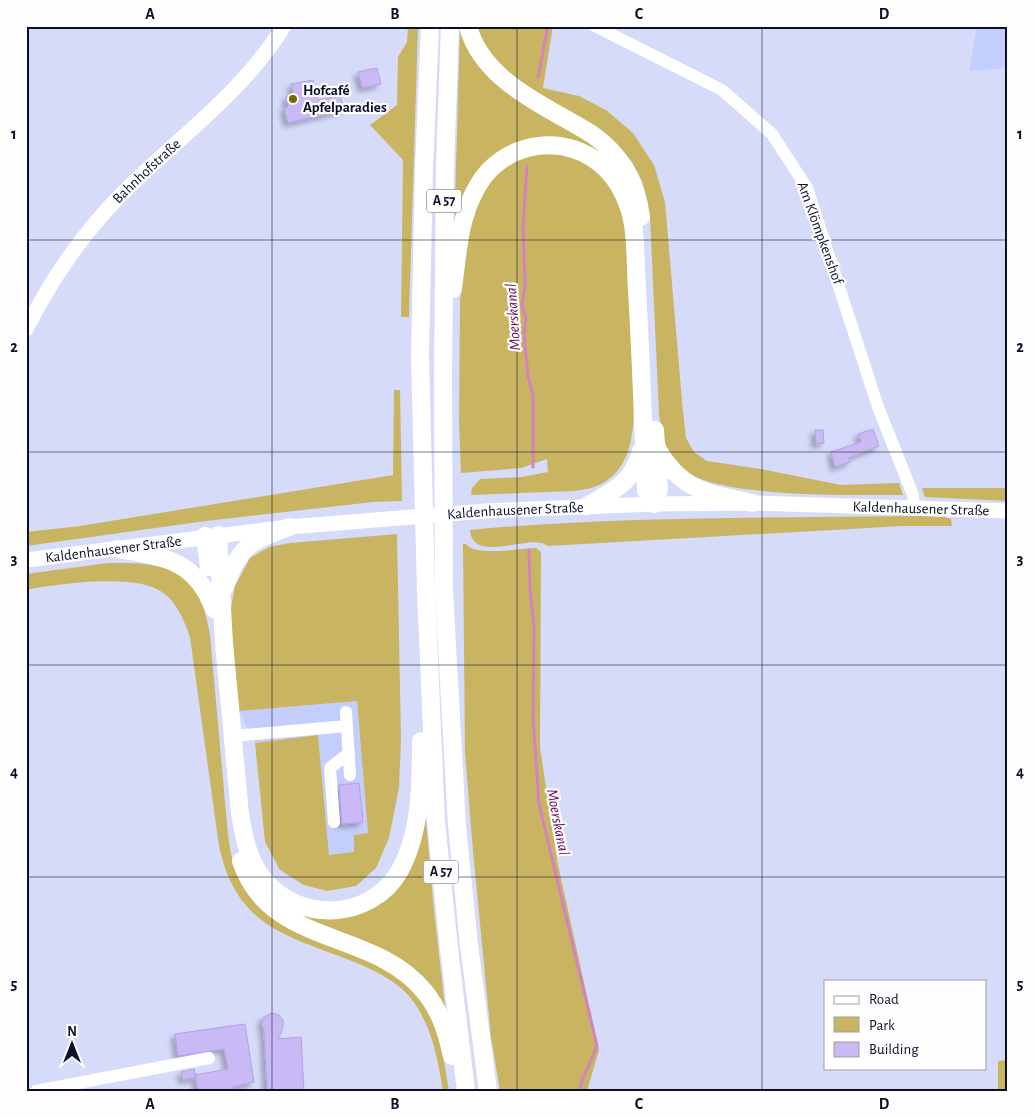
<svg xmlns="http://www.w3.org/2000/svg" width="1034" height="1117" viewBox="0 0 1034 1117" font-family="'Alegreya Sans',sans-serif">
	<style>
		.built { fill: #c4cefe }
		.green { fill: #c9b561 }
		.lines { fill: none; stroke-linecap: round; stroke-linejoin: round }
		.stream { stroke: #d483c0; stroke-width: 3 }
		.building { fill: #c9baf5; stroke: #b3a0e7; filter: url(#shadow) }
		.minor { stroke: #fff; stroke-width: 12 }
		.major { stroke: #fff; stroke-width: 15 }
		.highway { stroke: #fff; stroke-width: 18 }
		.grid { fill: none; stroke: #0d0f29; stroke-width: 1; stroke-opacity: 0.55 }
		.poi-dot { fill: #7c6800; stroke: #fefefe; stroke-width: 2 }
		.labels { text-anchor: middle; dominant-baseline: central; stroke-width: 4.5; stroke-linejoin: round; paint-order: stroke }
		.shield { fill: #fefefe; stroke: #555769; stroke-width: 1 }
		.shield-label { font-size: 14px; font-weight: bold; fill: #0d0f29 }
		.poi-label { font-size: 15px; font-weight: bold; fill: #0d0f29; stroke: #fefefe; text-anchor: start }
		.street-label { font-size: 15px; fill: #0d0f29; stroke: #fefefe }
		.water-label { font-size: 16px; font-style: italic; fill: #6f0a5f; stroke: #fefefe }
		.neatline { fill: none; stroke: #0d0f29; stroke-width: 2 }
		.grid-label { font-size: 16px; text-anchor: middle; font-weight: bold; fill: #0d0f29 }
	</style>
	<defs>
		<filter id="shadow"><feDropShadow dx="-4" dy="4" stdDeviation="2.5" flood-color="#0004"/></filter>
	</defs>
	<rect width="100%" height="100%" fill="#d5dbf9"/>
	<path class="built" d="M977,26H1008V68L969,71Z
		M357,701L368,833L354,852L329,856L318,735L255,743L239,711Z"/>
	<path class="green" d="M408,26H418L409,317H401L403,160L370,125L397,105L398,57L407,42Z
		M475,26H553L543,88L579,96L606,110L633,133L654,165L665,202L683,412L686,438L694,452L707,461L761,469L841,485L899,483L903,495C855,495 721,498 685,471C666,456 662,436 659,414L650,217L642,181L632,162L615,142L596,126L513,79L488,52Z
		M460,27L470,46L590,137L618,165L601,159L512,149L454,237Z
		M546,152C568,156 587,159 603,177C633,211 629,270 631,313C632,342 633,371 634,400C634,432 632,471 597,486C582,492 564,491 548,492C523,493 497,494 471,495L472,488L480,479L521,477L548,472L547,459L521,468L461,473L459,423L460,301L471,221L483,191L497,173L510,162Z
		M394,390H400L402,501L373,502L206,521L26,546V532L80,526L393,475Z
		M922,488H1008V501L925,497Z
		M919,516L945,517L951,519L952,526H903L548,546C546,545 543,543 541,543C523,538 472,562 470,530C619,516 769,518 919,516Z
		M397,534L401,740L399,788L389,838L376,868L356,886L327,891L304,885L280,870L265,842L255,743L318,735L329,855L354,852V835L368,833L357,701L239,711L230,614L235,586L250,558L269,547L290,543Z
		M463,544H466C475,557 521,548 536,548L541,552L540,748L558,865L599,1050L587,1091H500L491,1037L473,851L465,753Z
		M108,563C168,562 200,568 210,635L228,835C230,846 231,858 235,868C256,928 320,938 371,962C385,969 401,977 412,989C439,1016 443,1055 449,1091H443C438,1060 432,1027 413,1001C400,983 378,972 357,963C288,935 237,929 219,846L190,637C184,620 177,602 162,592C135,573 58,584 26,590V574Z
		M424,798L434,910L446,1016L433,995L298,920L290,906L378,899Z
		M1008,1060V1091H998V1061Z"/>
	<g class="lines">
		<path class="stream" d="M538,77L548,26
			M527,166L523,225L525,285L522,305L526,319L524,334L528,376L533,396V467
			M529,550L530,588L534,627L533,719L539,804L597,1046L581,1083V1091"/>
	</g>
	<path class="building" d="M377,68L381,84L362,88L358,72Z
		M313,80L318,100L340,95L344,110L288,123L284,108L288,107L286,96L294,95L291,84Z
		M873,429L879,446L849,458L850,462L835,467L831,452L861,442L858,434Z
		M815,430H823L824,443L816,444Z
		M359,783L363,822L342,824L339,785Z
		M272,1013L279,1015L283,1020V1027L278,1039L301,1037L304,1091H267L264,1031L262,1025L263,1018Z
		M245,1024L254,1082L233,1087V1091H198L195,1075L228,1069L224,1049L178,1056L175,1034Z
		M194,1069L196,1077L183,1080L181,1072Z"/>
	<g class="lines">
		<path class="minor" d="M595,26L722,90L772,134L807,188L878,407L913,495L914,507
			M346,712L350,775
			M233,736L347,726
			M334,822L330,768L349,753
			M36,1091L209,1058"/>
		<g class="major">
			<path id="s1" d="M26,329C54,274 89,224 134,182C187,131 244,90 284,26"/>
			<path id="s2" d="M26,560L289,527L486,511L654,504L752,503L1008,511"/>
		</g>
		<path class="highway" d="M430,26L424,169L420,356L426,592L436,822L449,948L466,1091
			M450,26L445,167L443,376L444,591L457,825L469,945L488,1091
			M468,26C482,82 549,107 593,135C621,155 637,183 641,217
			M453,289C457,255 459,218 477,187C503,140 568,131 606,169C617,179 624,193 629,208C637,232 635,264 637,290C641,357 643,423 646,490L654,504
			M658,450C682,491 708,493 752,503
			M654,504L659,489L655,430
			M587,506C614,490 632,484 641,451
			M218,535L224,644L240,814C244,838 249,863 265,881C301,923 370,920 399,872C421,833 421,784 421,741
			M205,536L209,567
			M117,549C164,557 195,559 214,609
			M224,588C240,546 248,542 289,527
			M241,861C269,947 374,929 424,991C440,1010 447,1033 452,1056"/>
	</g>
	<path class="grid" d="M272,26V1091M517,26V1091M762,26V1091M26,240H1008M26,452H1008M26,665H1008M26,877H1008"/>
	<circle class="poi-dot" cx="293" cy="99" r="5"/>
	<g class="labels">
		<g class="shield">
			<rect x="426.5" y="189.5" width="35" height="23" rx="4"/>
			<rect x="423.5" y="860.5" width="35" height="23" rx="4"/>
		</g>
		<g class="shield-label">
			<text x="444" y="201">A 57</text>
			<text x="441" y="872">A 57</text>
		</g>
		<g class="poi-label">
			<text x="303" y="90">Hofcafé<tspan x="303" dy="17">Apfelparadies</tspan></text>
		</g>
		<g class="street-label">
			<text stroke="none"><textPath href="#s1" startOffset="200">Bahnhofstraße</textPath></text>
			<text transform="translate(820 233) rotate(70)">Am Klömpkenshof</text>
			<text stroke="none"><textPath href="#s2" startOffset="898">Kaldenhausener Straße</textPath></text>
			<text stroke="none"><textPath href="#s2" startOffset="492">Kaldenhausener Straße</textPath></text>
			<text stroke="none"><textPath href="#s2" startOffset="88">Kaldenhausener Straße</textPath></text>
		</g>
		<g class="water-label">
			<text transform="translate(513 317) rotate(-94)">Moerskanal</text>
			<text transform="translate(558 822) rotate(79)">Moerskanal</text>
		</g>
	</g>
	<rect width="1034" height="1117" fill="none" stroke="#fefefe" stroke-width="55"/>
	<rect x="824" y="980" width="162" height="90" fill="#fefefe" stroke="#9e9ea9"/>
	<rect x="834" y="996" width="25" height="8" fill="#ffffff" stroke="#9e9ea9"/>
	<text x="869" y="1004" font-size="15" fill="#0d0f29">Road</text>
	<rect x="834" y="1017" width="25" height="15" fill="#c9b561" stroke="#9e9ea9"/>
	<text x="869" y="1030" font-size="15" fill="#0d0f29">Park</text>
	<rect x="834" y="1042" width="25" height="15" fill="#c9baf5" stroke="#9e9ea9"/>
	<text x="869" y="1054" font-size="15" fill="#0d0f29">Building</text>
	<g transform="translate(72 1044)" stroke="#fefefe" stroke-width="4" paint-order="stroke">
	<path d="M0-4L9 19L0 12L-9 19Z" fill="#0d0f29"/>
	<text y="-8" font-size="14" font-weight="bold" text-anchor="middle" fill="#0d0f29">N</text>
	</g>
	<rect x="28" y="28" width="978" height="1062" class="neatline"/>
	<g class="grid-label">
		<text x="150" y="19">A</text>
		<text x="395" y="19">B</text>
		<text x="639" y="19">C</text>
		<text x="884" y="19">D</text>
		<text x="14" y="139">1</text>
		<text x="1020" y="139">1</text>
		<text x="14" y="352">2</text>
		<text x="1020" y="352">2</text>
		<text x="14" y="564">3</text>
		<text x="1020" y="564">3</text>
		<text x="14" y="777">4</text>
		<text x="1020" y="777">4</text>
		<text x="14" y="989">5</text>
		<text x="1020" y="989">5</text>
		<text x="150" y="1109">A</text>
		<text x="395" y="1109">B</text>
		<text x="639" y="1109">C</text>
		<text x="884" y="1109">D</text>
	</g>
</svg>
